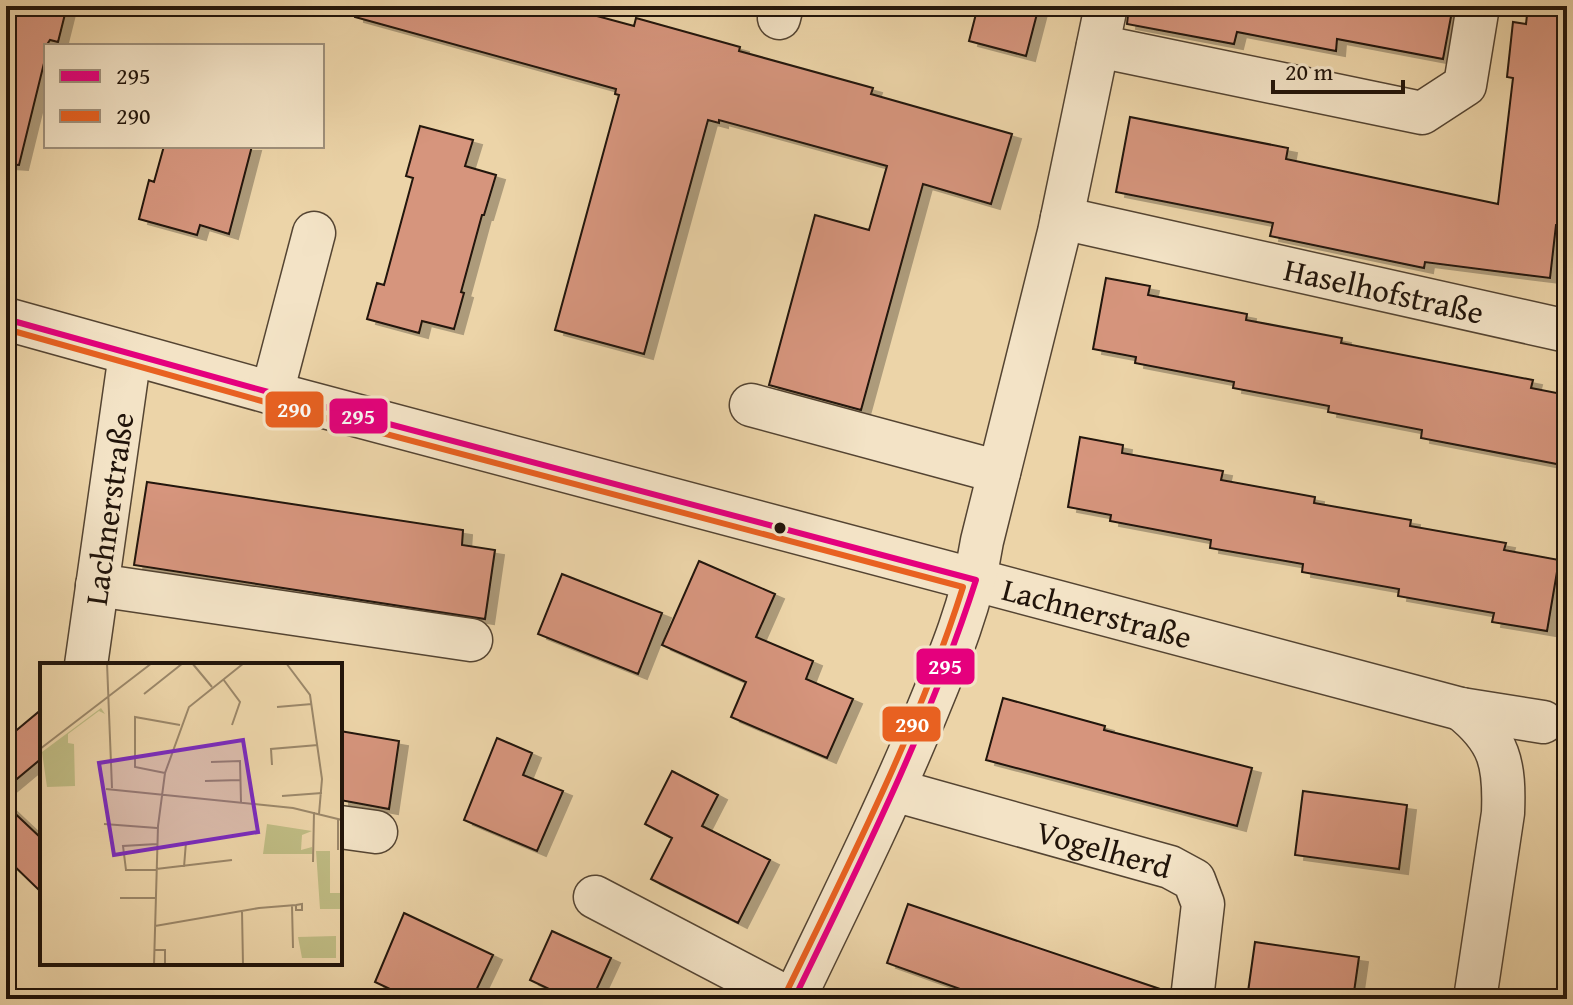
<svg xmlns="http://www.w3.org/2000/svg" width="1573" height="1005" viewBox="0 0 1573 1005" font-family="'Gentium Book Plus',serif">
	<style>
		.building { fill: #d6957d; stroke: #21140a; stroke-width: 2; filter: url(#shadow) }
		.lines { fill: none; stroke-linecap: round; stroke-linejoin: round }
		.minor-casing { stroke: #544432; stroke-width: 45 }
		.minor { stroke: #f3e3c6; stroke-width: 42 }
		.bus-1-casing { stroke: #f3e3c6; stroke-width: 12 }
		.bus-2-casing { stroke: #f3e3c6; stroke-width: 12 }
		.bus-1 { stroke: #e5007d; stroke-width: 6 }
		.bus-2 { stroke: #e86121; stroke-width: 6 }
		.bus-dot { fill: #21140a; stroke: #f3e3c6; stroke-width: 3 }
		.labels { text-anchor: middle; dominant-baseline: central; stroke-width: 8; stroke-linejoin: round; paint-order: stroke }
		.street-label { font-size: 32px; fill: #21140a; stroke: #f3e3c6 }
		.inset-road { fill: none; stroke: #9b8769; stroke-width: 2 }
		.view { fill: #7b2cbf; fill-opacity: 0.15; stroke: #7b2cbf; stroke-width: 4 }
		.inset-edge { fill: none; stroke: #21140a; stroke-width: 4 }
		.line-badge { stroke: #f3e3c6; stroke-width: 3 }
		.badge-label { font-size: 22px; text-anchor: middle; font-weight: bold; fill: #fff }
	</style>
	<defs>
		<filter id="shadow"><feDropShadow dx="9" dy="5" stdDeviation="0" flood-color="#0004"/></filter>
	</defs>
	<rect width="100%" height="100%" fill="#ecd4a8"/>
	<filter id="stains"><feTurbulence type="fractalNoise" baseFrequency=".0025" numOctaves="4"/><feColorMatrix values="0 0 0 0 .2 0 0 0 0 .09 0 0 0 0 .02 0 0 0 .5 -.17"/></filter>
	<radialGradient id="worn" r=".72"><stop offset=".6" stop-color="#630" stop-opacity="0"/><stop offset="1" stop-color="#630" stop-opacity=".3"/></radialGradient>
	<path class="building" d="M6,6H67L58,42L50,40L46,46V55L19,165L6,164Z
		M356,6H560L634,26L636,18L740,47L739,51L873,88L871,94L1012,134L991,204L923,184L861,410L769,385L815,215L869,230L887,166L719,120V123L708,120L644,354L555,330L619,95L615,94L616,89L355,17Z
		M978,6H1039L1026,56L969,41Z
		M1129,6H1453L1443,59L1337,39L1336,51L1237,32L1234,44L1127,24Z
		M1528,6H1567V226L1556,225L1550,278L1425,262L1424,268L1270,236L1273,223L1116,192L1130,117L1288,148L1286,159L1498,204L1513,78L1507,77L1513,22L1526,24Z
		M420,126L473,140L465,166L496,175L484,215H482L461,292L464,293L454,329L422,321L419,333L367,319L377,283L384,285L413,178L406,176Z
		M164,146H252L229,234L200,225L197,235L139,219L149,180L154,182Z
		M1106,278L1150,286L1148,295L1247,314L1246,320L1342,338L1341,343L1533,380L1531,388L1567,395V466L1421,438L1422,430L1328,412L1329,406L1233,388L1234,382L1135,363L1136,357L1093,349Z
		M1080,437L1123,445L1122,453L1223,471L1221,480L1315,497L1314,503L1411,520L1410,526L1506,543L1504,550L1559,560L1547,631L1492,622L1494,613L1398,596L1399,589L1302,572L1303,564L1210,548L1211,540L1110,521L1111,515L1068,507Z
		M147,482L463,530L462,545L495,550L485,619L134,565Z
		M699,561L775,594L756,637L813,661L806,679L853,699L827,758L731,717L746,682L662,645Z
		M562,574L662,613L638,674L538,634Z
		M1003,698L1105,726L1104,730L1252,768L1237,826L986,760Z
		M42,709V758L6,788V739Z
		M340,731L399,741L389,809L340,800Z
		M497,738L532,753L523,775L563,791L537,851L464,820Z
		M672,771L718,795L702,826L770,860L738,923L651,879L672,838L645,824Z
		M1303,791L1407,805L1399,869L1295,855Z
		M6,805L42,839V893L6,858Z
		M908,904L1169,992L1168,999H988L887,963Z
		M404,913L493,955L472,999H411L375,982Z
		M552,931L611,958L592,999H570L530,980Z
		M1255,942L1359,957L1353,999H1247Z"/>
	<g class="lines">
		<defs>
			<g id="minor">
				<path d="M779,18L782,6"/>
				<path d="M1098,46L1422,113L1465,85L1478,6"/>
				<path id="s1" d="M1062,218L1567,331"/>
				<path id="s2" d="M6,319L272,393L1461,709L1543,722"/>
				<path d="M272,393L314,233"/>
				<path d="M751,405L999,472"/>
				<path d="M97,585L471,640"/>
				<path id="s3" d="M86,665L130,354"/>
				<path d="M1461,709C1500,740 1505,764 1503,813L1475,999"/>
				<path id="s4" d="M894,790L1170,867L1194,880L1203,904L1192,999"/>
				<path d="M340,827L376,832"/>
				<path d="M595,897L790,999"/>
				<path d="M794,999C838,907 884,815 923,721C948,661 972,605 982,541L1059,232L1106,6"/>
			</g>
		</defs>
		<use href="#minor" class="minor-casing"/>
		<use href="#minor" class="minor"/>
		<defs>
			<path id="bus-1" d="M6,319L272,393L976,580C929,726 861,861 794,999"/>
			<path id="bus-2" d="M6,329L269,403L963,587C918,729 850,861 785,995"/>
		</defs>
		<use href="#bus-1" class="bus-1-casing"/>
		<use href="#bus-2" class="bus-2-casing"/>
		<use href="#bus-1" class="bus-1"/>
		<use href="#bus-2" class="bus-2"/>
	</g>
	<circle class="bus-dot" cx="780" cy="528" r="7"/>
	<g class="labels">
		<g class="street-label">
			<text stroke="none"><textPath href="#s1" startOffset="330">Haselhofstraße</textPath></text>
			<text stroke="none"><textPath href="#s3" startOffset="158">Lachnerstraße</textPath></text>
			<text stroke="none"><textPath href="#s2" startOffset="1130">Lachnerstraße</textPath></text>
			<text stroke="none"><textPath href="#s4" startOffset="218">Vogelherd</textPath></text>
		</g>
	</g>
	<g transform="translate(40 663)">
		<rect width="302" height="302" fill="#ecd4a8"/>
		<path d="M61,45L65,51L59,48L28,71V80L34,81L35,123L7,124L2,89ZM227,161L272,168L262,172L261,187L272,184L273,191H223ZM276,188H290V230H301L302,219V246H280ZM296,273V295H262L258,274Z" fill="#bfbb83"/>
		<path class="inset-road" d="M67,0L72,125M152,0L172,24M246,0L270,32L282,116L279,151M183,16L200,39L192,62M104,31L143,0M237,44L272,41M0,86L112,0M171,99L200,98L201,139M232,102L231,86L278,82M125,110L95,104V54L140,62M165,118L200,117M66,126L253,145L302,157M242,133L282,130M64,161L117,165M298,187V157M273,199L274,149M144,204L146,179M116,206L192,197M116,207H86L83,183L117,181M80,235H115M252,243L253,285M202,248L203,302M115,263L219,245L256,242L262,241V247H256V242M115,287H125V302M114,302L118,163L125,110L149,44L204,0"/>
		<path class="view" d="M203,77L218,169L74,192L59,100Z"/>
		<rect width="302" height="302" class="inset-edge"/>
	</g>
	<g class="line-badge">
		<rect x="264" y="390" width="61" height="39" rx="8" fill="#e86121"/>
		<rect x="328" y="397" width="61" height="38" rx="8" fill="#e5007d"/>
		<rect x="915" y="647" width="61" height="39" rx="8" fill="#e5007d"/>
		<rect x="881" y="705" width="61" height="38" rx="8" fill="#e86121"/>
	</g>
	<g class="badge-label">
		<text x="294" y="417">290</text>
		<text x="358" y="424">295</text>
		<text x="945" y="674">295</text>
		<text x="912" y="732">290</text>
	</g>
	<rect width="1573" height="1005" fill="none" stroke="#ecd4a8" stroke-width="32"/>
	<rect x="8" y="8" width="1557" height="989" fill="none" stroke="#21140a" stroke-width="4"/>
	<rect x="16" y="16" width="1541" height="973" fill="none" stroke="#21140a" stroke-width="2"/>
	<rect x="44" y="44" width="280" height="104" fill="#f3e3c6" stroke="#9f907b" stroke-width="2"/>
	<rect x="60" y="70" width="40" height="12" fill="#e5007d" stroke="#9f907b" stroke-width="2"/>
	<text x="116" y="84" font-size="24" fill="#21140a">295</text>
	<rect x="60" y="110" width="40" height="12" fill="#e86121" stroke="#9f907b" stroke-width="2"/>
	<text x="116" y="124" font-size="24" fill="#21140a">290</text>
	<path d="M1273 80v12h130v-12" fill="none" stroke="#21140a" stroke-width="4"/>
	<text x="1285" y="80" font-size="24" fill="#21140a" stroke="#f3e3c6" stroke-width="6" paint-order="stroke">20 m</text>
	<rect width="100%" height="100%" filter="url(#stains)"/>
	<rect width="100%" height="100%" fill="url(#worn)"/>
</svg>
